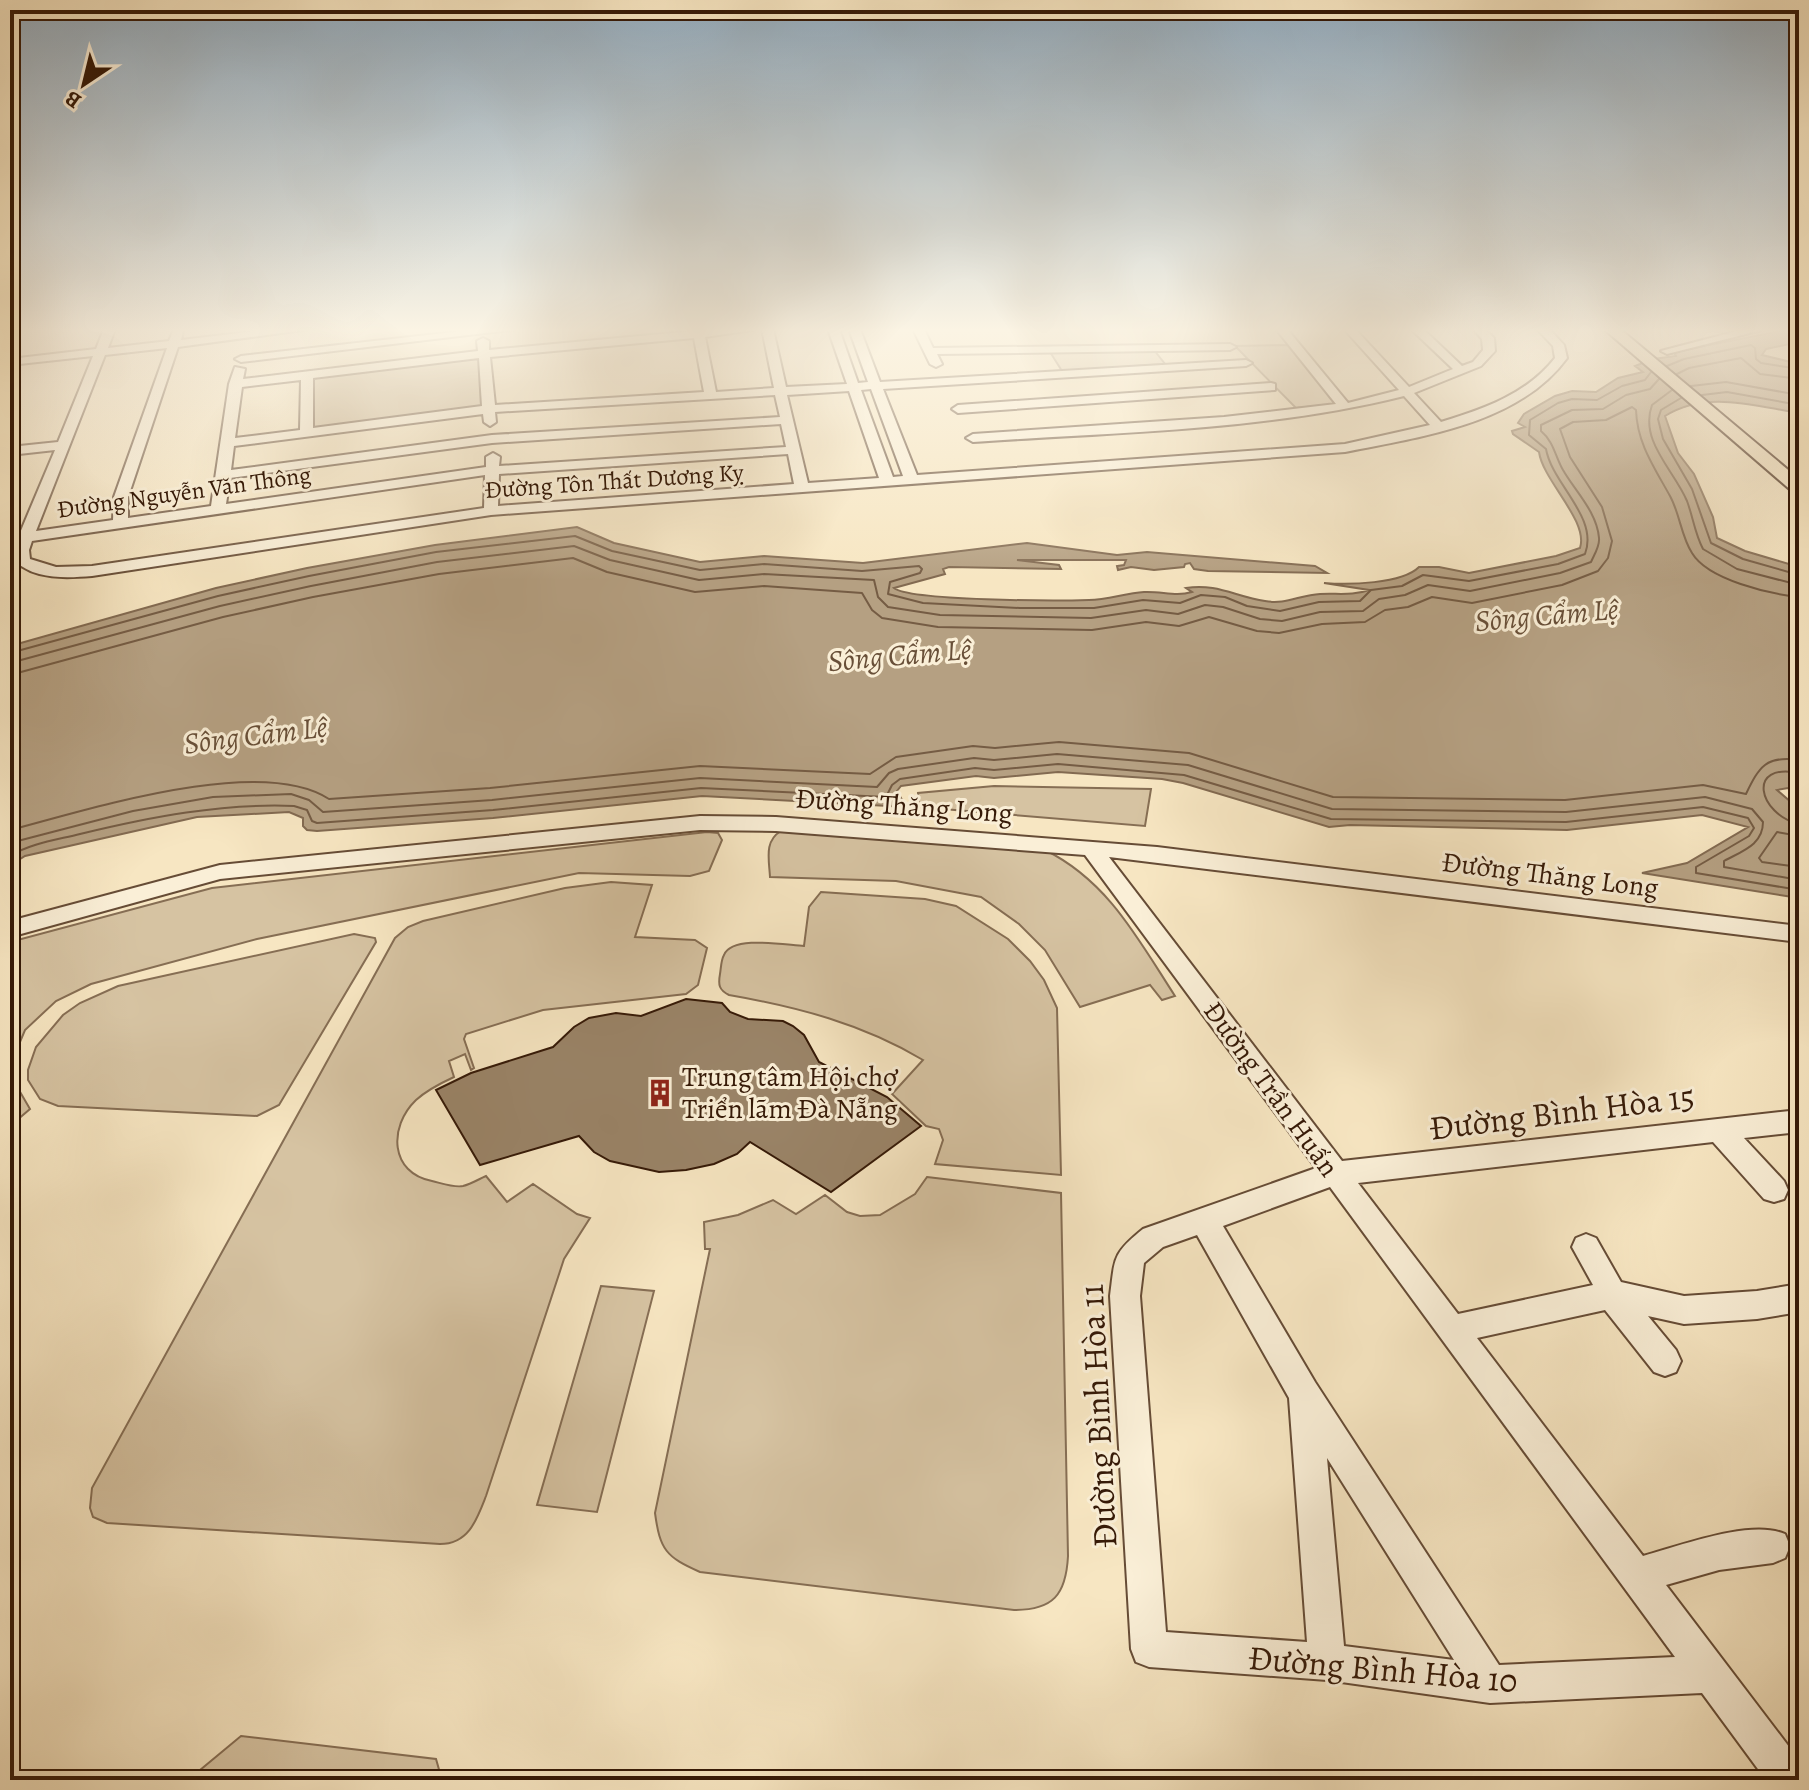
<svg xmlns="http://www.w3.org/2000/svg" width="1809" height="1790" viewBox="0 0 1809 1790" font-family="Alegreya,serif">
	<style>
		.green { fill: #d6c3a2; stroke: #866e54; stroke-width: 2 }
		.water { fill: #b5a082; stroke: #826a51; stroke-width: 2 }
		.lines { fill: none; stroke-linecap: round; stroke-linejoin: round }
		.shore { stroke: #755c44; stroke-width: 2 }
		.building { fill: #9a8468; stroke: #351907; stroke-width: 2 }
		.minor-casing { stroke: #664c36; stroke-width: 4 }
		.major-casing { stroke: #351907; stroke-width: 4 }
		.minor { fill: #faefd7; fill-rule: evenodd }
		.major { fill: #f7e6c2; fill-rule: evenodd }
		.labels { text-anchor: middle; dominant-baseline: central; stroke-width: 6; stroke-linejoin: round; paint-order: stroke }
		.far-street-label { font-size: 24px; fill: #351907; stroke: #faefd7 }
		.street-label { font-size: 28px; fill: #351907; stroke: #faefd7 }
		.poi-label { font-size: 28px; fill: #351907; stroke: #faefd7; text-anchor: start }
		.water-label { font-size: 30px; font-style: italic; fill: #684f38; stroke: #faefd7 }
		.near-street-label { font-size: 34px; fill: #351907; stroke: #faefd7 }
	</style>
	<rect width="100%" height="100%" fill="#f7e6c2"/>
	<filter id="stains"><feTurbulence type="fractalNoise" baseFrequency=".0025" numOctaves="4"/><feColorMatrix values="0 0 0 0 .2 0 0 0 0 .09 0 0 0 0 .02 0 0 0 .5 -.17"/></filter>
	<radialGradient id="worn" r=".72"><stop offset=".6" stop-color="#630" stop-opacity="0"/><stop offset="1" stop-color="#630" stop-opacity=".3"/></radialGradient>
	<path class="green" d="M1290,345L1335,404L1296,408L1235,346Z
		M1154,350L1165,364L1062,371L1050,352Z
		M485,354L489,409L306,432L307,375Z
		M994,786L1151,789L1145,826L919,807L918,793Z
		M781,831L1045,850C1108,881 1138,939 1175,996L1162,1000L1150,985L1080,1007L1045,950L1019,924L981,897L896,881L770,877C769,859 764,841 781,831Z
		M707,832L718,833L722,840L709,871L690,876L579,873L257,939L91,984L56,1001L25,1030L17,1049L12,1078L30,1109L10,1126V942L212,888Z
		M611,882L652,885L635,937L695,940L707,948L698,985L686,994L543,1010L466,1034L464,1039L474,1068L471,1070L465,1054L449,1061L454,1077C441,1083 427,1090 416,1100C388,1127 390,1173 432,1181C441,1183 454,1188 463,1186C471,1184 479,1179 486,1176L507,1202L533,1184L577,1214L590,1218L564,1259L486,1496C477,1519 469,1544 440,1544L107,1523L93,1517L90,1508L92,1488L395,938L408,927L423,921L565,888Z
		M821,892L925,899L956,906L1008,939L1030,961L1044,980L1057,1008L1061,1175L935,1164L943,1140L939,1129L926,1126L892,1094L923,1060C863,1024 798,1007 729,995C719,990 718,985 720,974C721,968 721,960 724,955C732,935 785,945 804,946L809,907Z
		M354,934L375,938L376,942L279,1105L257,1116L58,1106L40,1099L28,1080V1070L36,1047L63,1015L80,1003L118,986Z
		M927,1177L1061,1193L1068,1556C1066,1595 1053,1610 1014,1610L700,1572C666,1557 660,1550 655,1513L710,1249H705L704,1222L738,1215L773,1200L796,1214L825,1195L847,1212L860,1216L880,1215L915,1194Z
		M601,1286L654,1291L597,1512L537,1505Z
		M241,1736L436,1759L442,1780H188Z"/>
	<path class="water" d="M1790,329H1799V342L1766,349L1762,355L1799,364V413C1754,406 1706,390 1665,416L1678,453L1694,474L1713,517L1717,538L1745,551L1799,567V793L1788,788L1777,790L1799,809V898L1642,873L1687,863L1748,827L1702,815L1567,830L1350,825L1329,827L1183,783L1162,779L1058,772L994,778L976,776L901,786L897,791L906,807L702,796L493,818L317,831L307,830L303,826V818L289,812L197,817L25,856L14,863V868L10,871V646L216,588L307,568L435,545L577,527L614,543L700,562L764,556L863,563L1027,543L1117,555L1147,552L1315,566L1327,573L1208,571L1194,569L1190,563L1185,564L1184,567L1154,570L1131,567L1118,570L1117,566L1124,565L1126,560H1017L1059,565L1061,569L949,567L943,569L945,574L894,588C910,601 1059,601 1089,600C1108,600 1125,593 1144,592C1162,591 1175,597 1192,592L1186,588C1217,583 1236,597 1265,601C1285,605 1300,595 1320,594C1337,593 1353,596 1369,590L1324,583C1348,585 1402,584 1419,567H1439L1469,573L1556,556L1580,548C1589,521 1543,481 1539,452L1513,434L1512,431L1525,427L1518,423L1524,414L1555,396L1572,391L1596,392L1618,378L1643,372L1635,366L1653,359L1676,356L1674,352Z"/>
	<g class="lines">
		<path class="shore" d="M1667,366L1684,359L1751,345L1755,348L1756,359L1761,363L1799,369
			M1677,374L1689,368L1741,358L1760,374L1799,379
			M1691,386L1726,382L1799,395
			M1672,390L1652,405C1639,441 1674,470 1687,501C1693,517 1695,534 1703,549L1737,569L1799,585
			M1702,395L1727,392L1799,405
			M1681,398L1661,410L1658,419L1663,439L1692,489L1711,543L1743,559L1799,575
			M10,653L218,596L309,576L436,552L575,536L612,551L700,570L764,564L862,571L919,566L922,569L920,573L890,582L888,594L923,603L1020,608H1094L1143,600L1180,603L1201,595L1225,597L1247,606L1280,611L1319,602L1360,601L1371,590L1402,586L1423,575L1469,581L1558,564L1585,554C1599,517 1552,484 1546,449L1529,435L1530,420L1558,403L1572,399L1597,400L1622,386L1645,380L1651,372
			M10,663L220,606L311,586L437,562L574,546L610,560L699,580L764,574L874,580L878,597L888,607L940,615L1091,618L1146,610L1178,614L1205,605L1223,607L1260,619L1282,621L1320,612L1363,611L1379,599L1405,595L1428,585L1470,591L1560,573L1591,562C1594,555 1600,546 1599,538C1597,512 1575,491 1563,470C1555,456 1554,442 1541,431V425L1572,410L1603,409L1626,395L1650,389L1659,379
			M10,675L223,617L313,597L439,574L573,558L607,572L695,592L764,586L862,593L872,610L882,618L938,627L1092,630L1146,622L1179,626L1209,617L1257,631L1279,633L1322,624L1365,622L1385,610L1408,607L1432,597L1472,603L1562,585L1598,571L1608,558L1612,541L1602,507L1570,457L1560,429L1573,422L1606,420L1632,407L1636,410C1637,443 1654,467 1670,496C1680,514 1681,536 1692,553C1708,580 1770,594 1799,597
			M1799,773C1746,762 1758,814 1799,824
			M10,830C87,810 260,754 329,799L490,788L700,766L870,774L896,757L973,746L995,748L1059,742L1189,753L1333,797L1565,800L1703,785L1746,794C1759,767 1766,755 1799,760
			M1799,836L1777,832L1759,858L1762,862L1799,867
			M10,843L133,811L213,797L291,794L309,800L323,812L492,800L700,778L877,787L889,773L898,769L974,758L994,760L1057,754L1188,765L1332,809L1566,812L1705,797L1752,809L1763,822C1763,845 1742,851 1724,861V867L1799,880
			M10,856C31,843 56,840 80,834C150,817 222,803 294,806L307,810L312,821L317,823L493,810L701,788L886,797L892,785L900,779L975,768L994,770L1058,764L1184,775L1331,819L1566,822L1703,807L1748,818L1754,828L1749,836L1696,867V873L1799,890"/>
	</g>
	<path class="building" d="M686,999L722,1003L730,1012L748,1019L783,1021L793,1026L804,1035L819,1062L887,1097L921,1126L831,1192L750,1142L737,1154L714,1164L686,1170L659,1172L610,1161L594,1152L579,1136L480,1165L436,1090L471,1073L553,1047L574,1027L589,1018L616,1013L641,1016Z"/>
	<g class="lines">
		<defs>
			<path id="minor" d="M104,329H115L108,348L169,341L174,329L183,331L181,340L272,329H310L178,347L128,497V518L211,506L229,384L235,367L245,369L243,379L478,351L477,341L483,338L489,341V350L715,329H759L705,337L716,392L774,388L762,329H773L786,387L847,384L828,329H839L858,383L868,382L849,329H860L880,382L1246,360L1252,363L1246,366L883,389L917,475L1345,444L1430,425L1404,396C1264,431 1117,432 973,442L966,438L973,434L1224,417L1336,404L1276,329H1287L1348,403L1399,390L1344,329H1355L1409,387L1453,369L1411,329H1423L1462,366L1473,362L1483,350L1482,339L1473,329H1485L1494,338L1495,351L1481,366L1414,393L1441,422C1484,409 1527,394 1555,358L1553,346L1537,329H1549L1564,345L1567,358C1519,424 1420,437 1345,452L491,515L92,576C67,578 35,580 15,561L13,550L16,543H10V535L20,533L55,450L10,455V447L58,442L93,356L10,365V359L96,349ZM694,338L704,392L495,405L490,357ZM167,348L114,497L113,520L36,531L105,355ZM479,358L482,406L313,428V378ZM301,380L300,430L235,438L242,387ZM871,389L903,476L893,477L861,390ZM849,391L879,478L808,483L787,395ZM775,395L780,417L492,435L231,470L234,446L483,414L484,422L490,426L496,422L495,412ZM781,424L786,447L499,466L500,457L493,453L486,457V467L226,504L230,478L492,443ZM788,454L794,484L498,506L499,474ZM485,475L484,508L92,566L56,567L30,559L29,550L32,541Z
				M481,329H519L241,362L235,359L241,356Z
				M913,329H924L933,348L1230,344L1236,347L1230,350L937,354L942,364L936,367L930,364Z
				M1745,329H1766L1667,354L1661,351Z
				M1271,383L1275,384V390L958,413L952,409L958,405Z
				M700,816L776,817L1157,847L1799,926V942L1109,857L1342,1161L1799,1110V1132L1744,1138L1784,1181L1788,1190L1784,1199L1774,1202L1764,1199L1713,1142L1358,1183L1458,1314L1593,1285L1572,1247L1576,1238L1586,1234L1596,1238L1621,1282L1684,1296L1757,1291L1799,1284V1312L1757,1319L1684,1324L1648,1316L1676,1350L1681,1361L1676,1372L1665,1376L1654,1372L1605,1310L1477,1338L1643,1556C1680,1546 1750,1519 1785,1534L1790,1546L1785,1558L1773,1563L1719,1570L1666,1585L1799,1760V1780H1766L1702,1693L1490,1703L1327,1680L1149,1667L1136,1662L1131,1649L1110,1296C1115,1258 1112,1254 1143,1229L1316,1168L1085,855L776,831L700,830L220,879L10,937V921L220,865ZM1330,1187L1675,1657L1499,1665L1315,1382L1223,1226ZM1197,1235L1289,1398L1307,1642L1166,1632L1140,1296L1144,1263L1163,1247ZM1327,1458L1454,1660L1344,1646Z"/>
			<path id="major" d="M1604,329H1620L1799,479V493L1793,492Z"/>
		</defs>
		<use href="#minor" class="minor-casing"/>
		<use href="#major" class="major-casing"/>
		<use href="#minor" class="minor"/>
		<use href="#major" class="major"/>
	</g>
	<linearGradient id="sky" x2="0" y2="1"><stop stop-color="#93acbf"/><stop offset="0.57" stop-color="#fbf4e4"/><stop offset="1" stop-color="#fbf4e4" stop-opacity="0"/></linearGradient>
	<rect width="1809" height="580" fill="url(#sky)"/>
	<defs>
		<symbol id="building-bare" viewBox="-9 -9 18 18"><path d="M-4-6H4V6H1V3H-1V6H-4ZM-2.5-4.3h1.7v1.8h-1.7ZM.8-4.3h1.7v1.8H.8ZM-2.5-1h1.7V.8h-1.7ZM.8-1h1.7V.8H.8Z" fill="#8f2418" stroke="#faefd7" stroke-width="2.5" paint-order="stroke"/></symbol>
	</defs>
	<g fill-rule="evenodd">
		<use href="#building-bare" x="640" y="1073" width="40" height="40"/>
	</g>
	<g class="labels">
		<g class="far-street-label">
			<text transform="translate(614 481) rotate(-4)">Đường Tôn Thất Dương Kỵ</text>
			<text transform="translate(184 492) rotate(-8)">Đường Nguyễn Văn Thông</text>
		</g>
		<g class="street-label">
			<text transform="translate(904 806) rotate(4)">Đường Thăng Long</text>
			<text transform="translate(1550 875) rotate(7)">Đường Thăng Long</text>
			<text transform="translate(1271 1089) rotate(54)">Đường Trần Huấn</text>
		</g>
		<g class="poi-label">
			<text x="682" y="1077">Trung tâm Hội chợ<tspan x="682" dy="32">Triển lãm Đà Nẵng</tspan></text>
		</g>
		<g class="water-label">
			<text transform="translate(1546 615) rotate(-5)">Sông Cẩm Lệ</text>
			<text transform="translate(899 655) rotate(-5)">Sông Cẩm Lệ</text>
			<text transform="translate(255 735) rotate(-7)">Sông Cẩm Lệ</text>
		</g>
		<g class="near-street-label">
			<text transform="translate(1562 1112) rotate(-7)">Đường Bình Hòa 15</text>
			<text transform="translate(1098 1416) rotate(-93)">Đường Bình Hòa 11</text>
			<text transform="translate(1383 1669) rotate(5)">Đường Bình Hòa 10</text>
		</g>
	</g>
	<rect width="1809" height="1790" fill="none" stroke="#f7e6c2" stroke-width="40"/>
	<rect x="12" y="12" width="1785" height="1766" fill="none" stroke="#351907" stroke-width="4"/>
	<rect x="20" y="20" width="1769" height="1750" fill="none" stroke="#351907" stroke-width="2"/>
	<g transform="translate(84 84) rotate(215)" stroke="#faefd7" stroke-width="6" paint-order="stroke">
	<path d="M0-6L14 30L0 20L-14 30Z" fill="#351907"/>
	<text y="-12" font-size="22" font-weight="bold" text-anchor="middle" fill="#351907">B</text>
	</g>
	<rect width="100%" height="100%" filter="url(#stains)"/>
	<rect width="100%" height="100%" fill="url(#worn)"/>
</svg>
